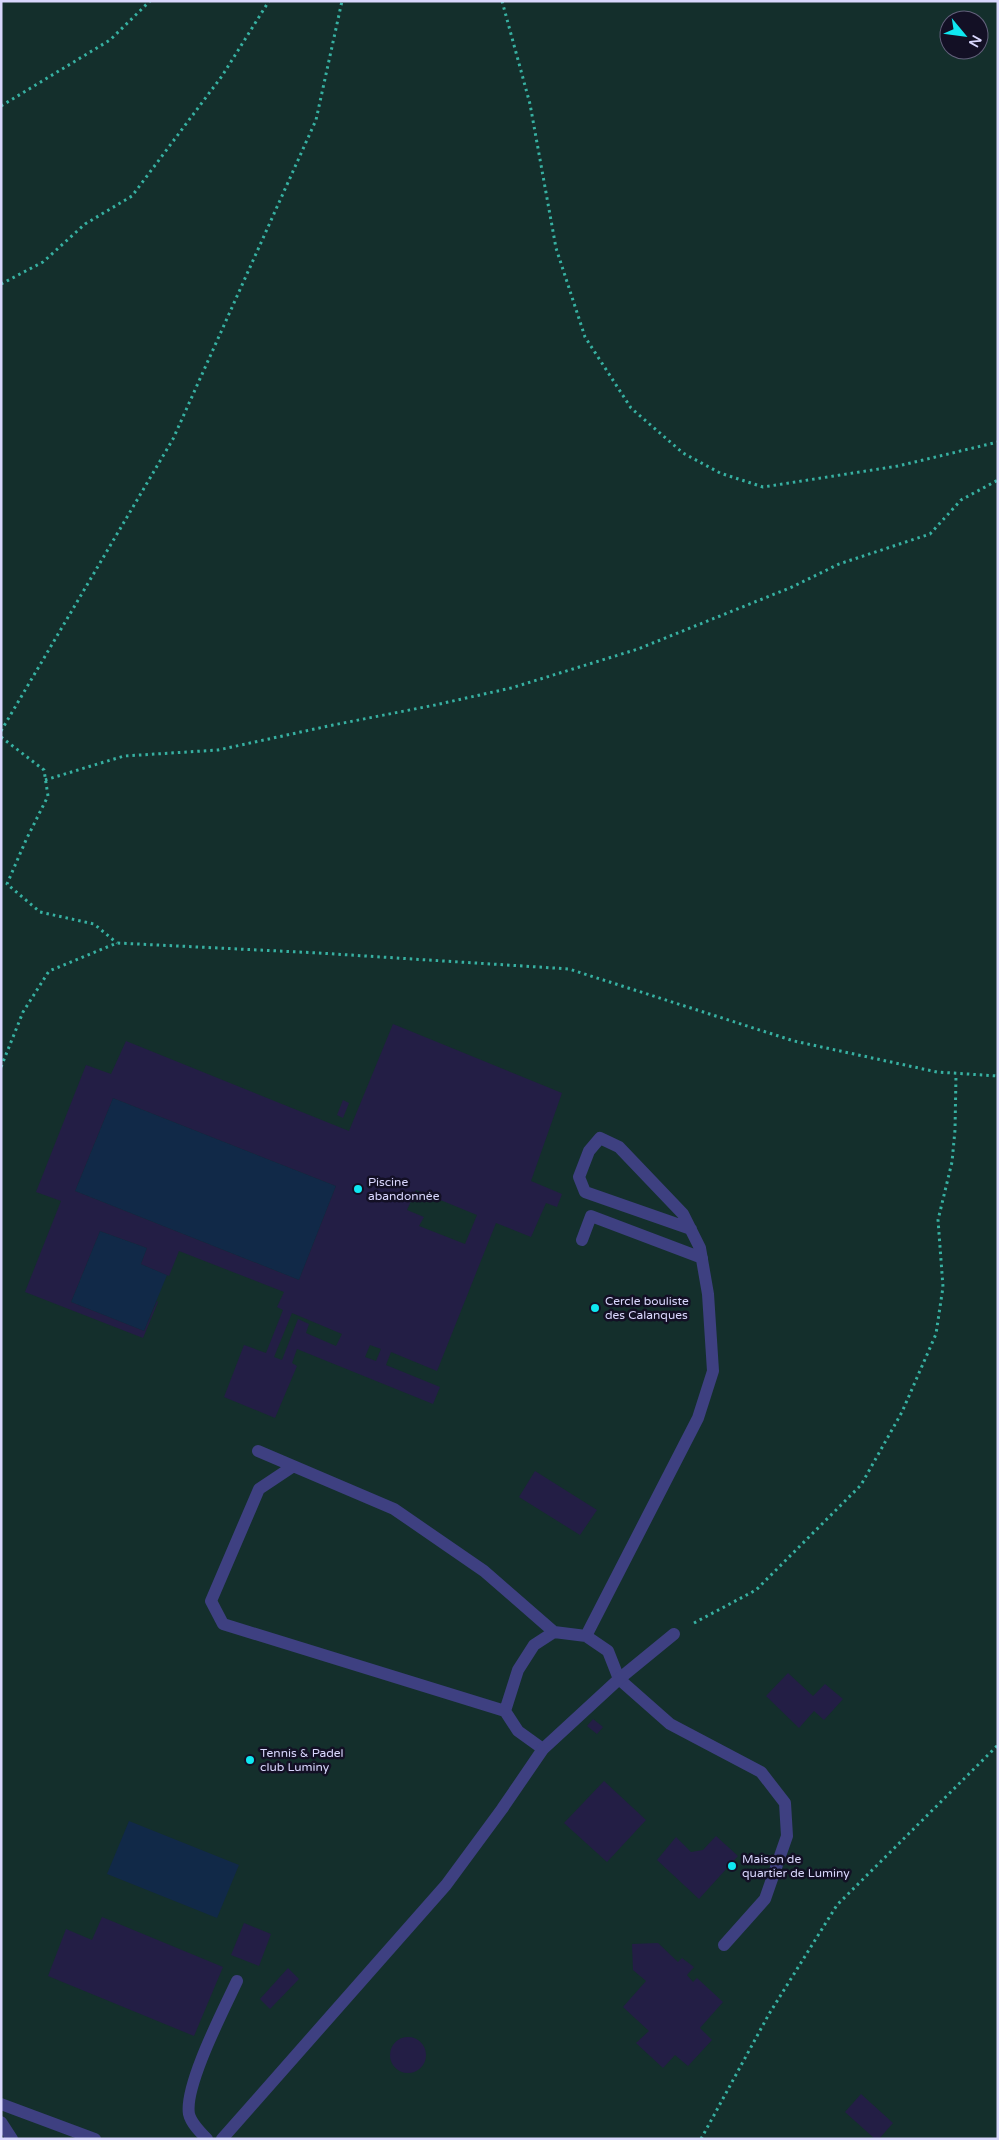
<svg xmlns="http://www.w3.org/2000/svg" width="999" height="2140" viewBox="0 0 999 2140" font-family="'Varela Round',sans-serif">
	<style>
		.green { fill: #142f2c; fill-rule: evenodd }
		.water { fill: #112948 }
		.building { fill: #231e45; fill-rule: evenodd }
		.lines { fill: none; stroke-linecap: round; stroke-linejoin: round }
		.path { stroke: #37b1a2; stroke-width: 3; stroke-dasharray: 2.5 4; stroke-linecap: butt }
		.service { stroke: #3e4081; stroke-width: 12 }
		.minor { stroke: #3e4081; stroke-width: 12 }
		.poi-dot { fill: #0fe8f1; stroke: #131025; stroke-width: 2 }
		.labels { text-anchor: middle; dominant-baseline: central; stroke-width: 5; stroke-linejoin: round; paint-order: stroke }
		.poi-label { font-size: 12px; fill: #d9d7fd; stroke: #131025; text-anchor: start }
	</style>
	<rect width="100%" height="100%" fill="#131025"/>
	<path class="green" d="M1,1H998V2139H1ZM949,20H979V50H949Z"/>
	<path class="water" d="M113,1098L336,1186L299,1280L75,1191Z
		M100,1231L147,1248L141,1264L167,1275L144,1331L71,1302Z
		M129,1821L239,1865L217,1918L107,1874Z"/>
	<path class="building" d="M393,1024L562,1093L531,1181L562,1194L557,1207L546,1203L531,1237L496,1223L437,1371L391,1352L386,1365L440,1387L433,1404L297,1349L292,1363L297,1366L275,1418L224,1397L244,1345L266,1353L283,1310L277,1307L284,1292L179,1251L169,1276L141,1264L147,1248L100,1231L71,1302L144,1331L157,1301L158,1302L143,1338L25,1292L61,1201L36,1192L86,1065L111,1074L126,1041L349,1131ZM113,1098L336,1186L299,1280L75,1191ZM416,1190L477,1215L465,1244L419,1226L424,1217L407,1210ZM292,1313L342,1334L336,1346L306,1333L309,1324L298,1319L282,1360L274,1357ZM370,1345L381,1349L376,1361L365,1357Z
		M343,1100L349,1103L343,1118L337,1115Z
		M535,1471L597,1510L580,1535L519,1497Z
		M788,1673L813,1696L825,1684L843,1699L824,1720L814,1711L799,1728L766,1696Z
		M593,1719L603,1727L597,1734L587,1726Z
		M604,1781L646,1820L607,1862L564,1823Z
		M716,1836L738,1856L699,1899L657,1860L676,1837L691,1852L703,1850Z
		M102,1917L223,1967L194,2036L48,1976L66,1929L92,1940Z
		M244,1923L271,1934L259,1966L231,1955Z
		M658,1943L678,1962L682,1958L694,1967L687,1975L693,1982L697,1978L723,2002L700,2028L712,2040L688,2066L675,2055L663,2068L636,2043L649,2031L623,2007L646,1981L633,1970L632,1944Z
		M288,1968L299,1979L270,2009L260,1999Z
		M390 2055a18 18 0 1 1 36 0a18 18 0 1 1-36 0Z
		M861,2094L893,2123L879,2139H875L845,2112Z"/>
	<g class="lines">
		<path class="path" d="M502,1L530,104L556,248L585,337L631,408L683,453L720,473L763,487L898,466L998,442
			M1,106L110,40L150,1
			M1,284L43,262L85,224L132,196L222,76L269,1
			M1,731L173,439L316,120L342,1
			M1,737L44,770L48,796L26,840L7,884L40,912L94,924L117,943
			M45,780L124,756L218,750L333,725L435,705L511,688L638,649L792,587L839,564L930,534L961,500L998,480
			M1,1067L23,1012L49,971L117,943L319,953L569,969L794,1041L937,1072L998,1076
			M694,1623L756,1590L861,1485L902,1412L936,1334L943,1287L938,1220L952,1162L955,1130L956,1075
			M701,2139L769,2014L837,1905L998,1745"/>
		<path class="service" d="M582,1240L591,1216L702,1258
			M258,1451L394,1509L484,1571L554,1632
			M292,1467L259,1489L211,1601L223,1624L505,1711
			M586,1636L698,1418L713,1371L708,1294L700,1248L683,1214L619,1147L600,1138L589,1151L579,1177L585,1192L691,1229
			M543,1749L518,1731L505,1711L518,1670L534,1645L554,1632L586,1636L608,1651L619,1679L670,1724L761,1772L785,1803L787,1836L765,1899L724,1945
			M207,2139C200,2132 191,2123 189,2114C184,2086 224,2009 237,1981"/>
		<path class="minor" d="M1,2104L95,2139
			M1,2122L12,2139
			M222,2139L446,1885L502,1809L543,1749L619,1679L674,1634"/>
	</g>
	<g class="poi-dot">
		<circle cx="358" cy="1189" r="5"/>
		<circle cx="595" cy="1308" r="5"/>
		<circle cx="250" cy="1760" r="5"/>
		<circle cx="732" cy="1866" r="5"/>
	</g>
	<g class="labels">
		<g class="poi-label">
			<text x="368" y="1182">Piscine<tspan x="368" dy="14">abandonnée</tspan></text>
			<text x="605" y="1301">Cercle bouliste<tspan x="605" dy="14">des Calanques</tspan></text>
			<text x="260" y="1753">Tennis &amp; Padel<tspan x="260" dy="14">club Luminy</tspan></text>
			<text x="742" y="1859">Maison de<tspan x="742" dy="14">quartier de Luminy</tspan></text>
		</g>
	</g>
	<rect width="999" height="2140" fill="none" stroke="#d9d7fd" stroke-width="5"/>
	<g transform="translate(964 35) rotate(119)"><circle r="24" fill="#131025" stroke="#62607b"/>
	<path d="M0-4L9 19L0 12L-9 19Z" fill="#0fe8f1"/>
	<text y="-8" font-size="14" font-weight="bold" text-anchor="middle" fill="#d9d7fd">N</text>
	</g>
</svg>
